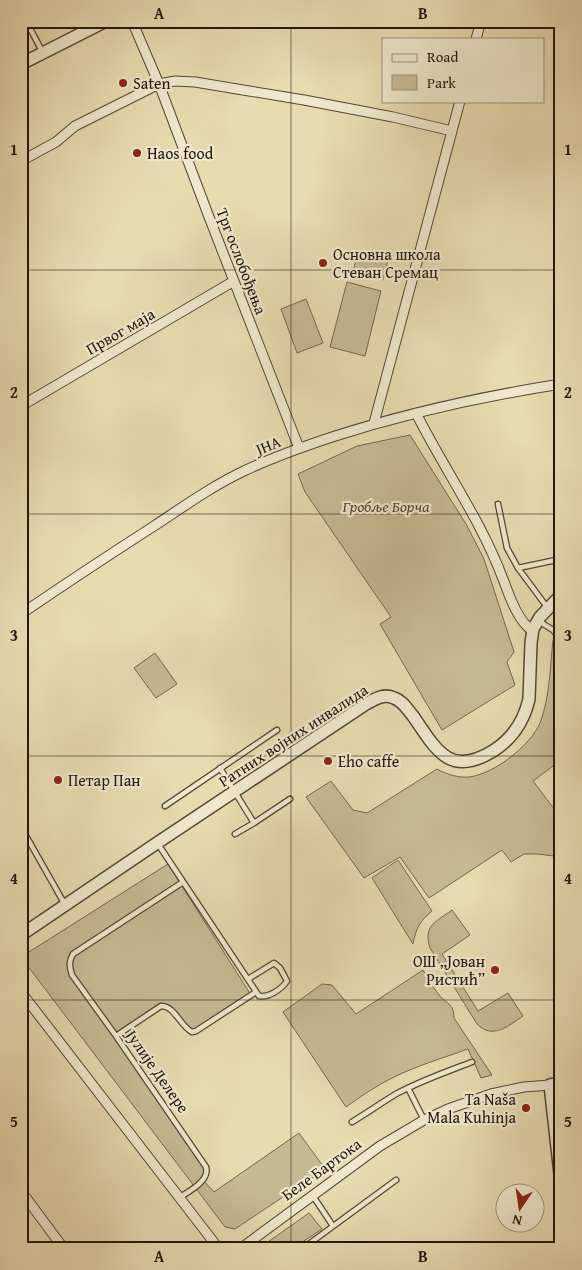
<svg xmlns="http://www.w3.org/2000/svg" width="582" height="1270" viewBox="0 0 582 1270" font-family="'Gentium Book Plus',serif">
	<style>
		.green { fill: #c6ba94; stroke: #746850 }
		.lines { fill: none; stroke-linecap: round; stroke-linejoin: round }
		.service-casing { stroke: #544736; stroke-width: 7 }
		.minor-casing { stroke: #544736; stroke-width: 11 }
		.tertiary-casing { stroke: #544736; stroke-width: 14 }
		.service { stroke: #efe8cc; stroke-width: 4.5 }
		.minor { stroke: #efe8cc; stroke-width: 9 }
		.tertiary { stroke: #efe8cc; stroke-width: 11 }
		.grid { fill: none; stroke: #23160d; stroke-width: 1; stroke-opacity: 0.55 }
		.poi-dot { fill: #8f2418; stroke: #efe8cc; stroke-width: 2 }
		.labels { text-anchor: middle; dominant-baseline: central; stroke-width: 4.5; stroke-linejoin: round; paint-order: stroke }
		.poi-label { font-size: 16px; fill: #23160d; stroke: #efe8cc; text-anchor: start }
		.street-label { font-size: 16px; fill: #23160d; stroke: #efe8cc }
		.park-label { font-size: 16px; font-style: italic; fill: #544736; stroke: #efe8cc }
		.neatline { fill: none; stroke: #23160d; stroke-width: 2 }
		.grid-label { font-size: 16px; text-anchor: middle; font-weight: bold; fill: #23160d }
	</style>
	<rect width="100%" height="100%" fill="#e7dbb0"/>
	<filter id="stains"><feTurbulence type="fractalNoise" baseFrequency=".004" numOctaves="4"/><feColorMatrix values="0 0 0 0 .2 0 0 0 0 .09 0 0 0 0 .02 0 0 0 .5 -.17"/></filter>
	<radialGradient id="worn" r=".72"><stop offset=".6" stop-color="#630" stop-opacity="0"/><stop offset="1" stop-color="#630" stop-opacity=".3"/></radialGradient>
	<path class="green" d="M358,252L388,260L383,280L353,272Z
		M347,282L381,291L365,356L330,347Z
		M306,299L323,343L297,353L281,309Z
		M410,435L466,524L484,559L514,652L507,662L515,685L442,730L380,624L391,617L305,492L298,474L357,446Z
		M553,640L556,641L561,648V760L533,781L561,818V866L554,856L537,854H524L511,862L502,850L429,898L400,857L364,878L306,797L331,781L353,810L367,813L437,769C446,774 458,778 469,777C494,774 530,746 540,723C550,697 550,667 553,640Z
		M155,653L177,684L156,698L134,668Z
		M398,860L432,911C420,921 416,928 413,944L372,878Z
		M168,864L251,995L192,1032L169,1008L163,1006L116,1036L206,1167L203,1180L214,1192L299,1133L325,1169L235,1229L225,1227L21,957Z
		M452,910L470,935L442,954L478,1011L508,993L523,1016C508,1026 493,1040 477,1024L430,948C423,925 436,922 452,910Z
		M423,970C428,979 433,987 439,995C446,1004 454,1003 454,1018L492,1075L481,1078L468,1049C443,1058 416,1066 392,1078C376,1086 361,1096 346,1107L283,1012L322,984L332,985L356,1014Z
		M309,1213L322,1229L292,1249H258Z"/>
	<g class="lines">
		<defs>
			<path id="service" d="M26,21L42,51
				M498,504L507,548L518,568L547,607
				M518,568L561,559
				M540,622L553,630L561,640
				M220,768L254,823L235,834
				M165,806L277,730
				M254,823L290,799
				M21,827L64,903
				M21,844L28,840
				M158,844L259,996C268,998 282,989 287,981L280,968L274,963L248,979
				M116,1036L161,1006C175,1006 180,1026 192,1032L196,1031L256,992
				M408,1088L424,1120
				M352,1122C367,1113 381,1103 396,1094C420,1081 446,1072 472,1062
				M313,1196L333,1226
				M179,1198C189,1191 210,1181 206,1167L116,1036L72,975C69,966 69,961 73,954L183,882
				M302,1249L396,1180"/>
			<path id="minor" d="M132,21L159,84L209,217L299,448
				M476,39L481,21
				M21,161L56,142L75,126L159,84L175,81L195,82L304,100L393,117L452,131
				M21,406L234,281
				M416,413C444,469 481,520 503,579C509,595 518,622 533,631
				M374,423L460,101
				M21,614C65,584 109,555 154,526C183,507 212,486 244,471C273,457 302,447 332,437C407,413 484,396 561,384
				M21,992L219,1249
				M21,1191L64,1249
				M240,1249L380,1146L424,1120L448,1109L491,1094L524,1087L550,1085"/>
			<path id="tertiary" d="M21,64L106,21
				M21,935L157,843L366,704C375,699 384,693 394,698C403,701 407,709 413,716C436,749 449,778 493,751C512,739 524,721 529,699L531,643L533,629L540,617L561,595
				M561,1083L550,1085L561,1183
				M560,1249L561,1242"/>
		</defs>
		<use href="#service" class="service-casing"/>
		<use href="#minor" class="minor-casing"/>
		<use href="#tertiary" class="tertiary-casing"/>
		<use href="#service" class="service"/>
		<use href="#minor" class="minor"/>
		<use href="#tertiary" class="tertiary"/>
	</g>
	<path class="grid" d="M291,21V1249M21,270H561M21,514H561M21,756H561M21,1000H561"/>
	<g class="poi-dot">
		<circle cx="123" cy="83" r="5"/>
		<circle cx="137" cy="153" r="5"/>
		<circle cx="323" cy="263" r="5"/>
		<circle cx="328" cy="761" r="5"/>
		<circle cx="58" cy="780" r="5"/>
		<circle cx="495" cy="970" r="5"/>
		<circle cx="526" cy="1108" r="5"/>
	</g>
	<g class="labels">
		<g class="poi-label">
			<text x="133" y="83">Saten</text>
			<text x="147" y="153">Haos food</text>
			<text x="333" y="254">Основна школа<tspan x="333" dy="18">Стеван Сремац</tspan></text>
			<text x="338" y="761">Eho caffe</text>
			<text x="68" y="780">Петар Пан</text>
			<text x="485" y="961" text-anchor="end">ОШ „Јован<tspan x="485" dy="18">Ристић”</tspan></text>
			<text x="516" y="1099" text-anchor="end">Ta Naša<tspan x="516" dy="18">Mala Kuhinja</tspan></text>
		</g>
		<g class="street-label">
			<text transform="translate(242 261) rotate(69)">Трг ослобођења</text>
			<text transform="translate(120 331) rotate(-30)">Првог маја</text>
			<text transform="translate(268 445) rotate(-22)">ЈНА</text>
			<text transform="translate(293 735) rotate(-33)">Ратних војних инвалида</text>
			<text transform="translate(158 1071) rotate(55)">Јулије Делере</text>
			<text transform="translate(321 1169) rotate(-36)">Беле Бартока</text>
		</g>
		<g class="park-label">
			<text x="386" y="506">Гробље Борча</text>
		</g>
	</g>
	<rect width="582" height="1270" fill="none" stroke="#e7dbb0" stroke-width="55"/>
	<rect x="382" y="38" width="162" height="65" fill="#efe8cc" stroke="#9d9480"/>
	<rect x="392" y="54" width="25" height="8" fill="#efe8cc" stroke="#9d9480"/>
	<text x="427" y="62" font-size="15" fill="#23160d">Road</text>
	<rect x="392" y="75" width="25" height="15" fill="#c6ba94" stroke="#9d9480"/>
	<text x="427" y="88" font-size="15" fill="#23160d">Park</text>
	<g transform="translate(520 1208) rotate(193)"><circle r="24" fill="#efe8cc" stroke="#9d9480"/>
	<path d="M0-4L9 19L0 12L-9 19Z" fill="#8f2418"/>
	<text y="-8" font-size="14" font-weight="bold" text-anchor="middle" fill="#23160d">N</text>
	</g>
	<rect x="28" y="28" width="526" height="1214" class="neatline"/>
	<g class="grid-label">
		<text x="159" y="19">A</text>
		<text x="423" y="19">B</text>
		<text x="14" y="155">1</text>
		<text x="568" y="155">1</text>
		<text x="14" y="398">2</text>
		<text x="568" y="398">2</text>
		<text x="14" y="641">3</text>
		<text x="568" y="641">3</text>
		<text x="14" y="884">4</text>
		<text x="568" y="884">4</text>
		<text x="14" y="1127">5</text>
		<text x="568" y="1127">5</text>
		<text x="159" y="1262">A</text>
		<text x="423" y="1262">B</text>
	</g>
	<rect width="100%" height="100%" filter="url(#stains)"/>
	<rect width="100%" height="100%" fill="url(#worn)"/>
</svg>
